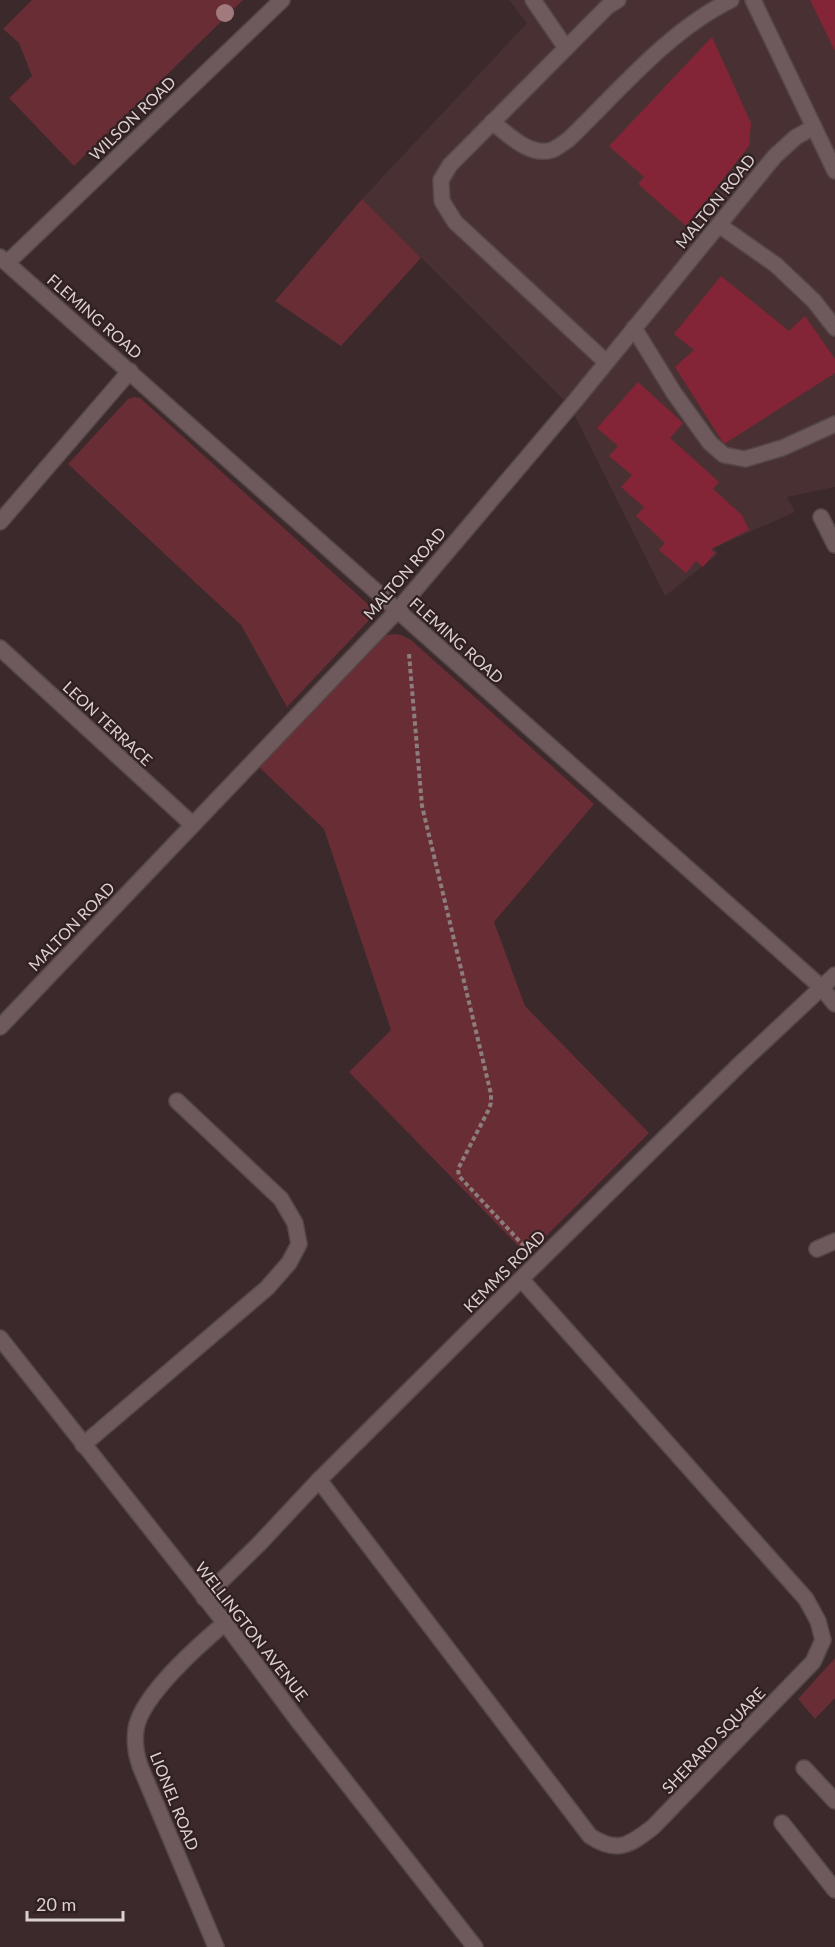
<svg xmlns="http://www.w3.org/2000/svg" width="835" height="1947" viewBox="0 0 835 1947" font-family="Lato,sans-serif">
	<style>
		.built { fill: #493133 }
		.green { fill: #692d35 }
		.building { fill: #832537 }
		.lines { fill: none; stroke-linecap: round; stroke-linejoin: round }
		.service-casing { stroke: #554748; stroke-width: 18 }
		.minor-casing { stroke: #554748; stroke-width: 18 }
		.secondary-casing { stroke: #554748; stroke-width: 18 }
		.path { stroke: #8c7d7e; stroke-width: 4; stroke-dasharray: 4.5 3; stroke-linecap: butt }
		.service { stroke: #6e5a5c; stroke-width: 15 }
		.minor { stroke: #6e5a5c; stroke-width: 15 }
		.secondary { stroke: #6e5a5c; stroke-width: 15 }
		.tree { fill: #a07a7d }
		.labels { text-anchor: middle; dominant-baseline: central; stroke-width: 4.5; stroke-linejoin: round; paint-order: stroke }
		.street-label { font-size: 16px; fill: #dcd0d1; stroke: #302021 }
	</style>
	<rect width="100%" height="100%" fill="#3b292b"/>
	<path class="built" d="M509,0H835V487L787,497L795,512L714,548L718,554L665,596L570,406L362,199L527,23Z"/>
	<path class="green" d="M32,0H243L74,166L9,98L32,76L19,43L3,29Z
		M362,199L421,258L341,346L275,301Z
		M134,397L140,398L371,607L374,611L372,617L287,707L241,625L68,464L128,399Z
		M395,634L401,635L411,640L594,804L494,922L525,1006L649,1133L527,1255L349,1072L391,1030L324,829L259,767L380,639L387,635Z
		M835,1658V1698L815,1719L798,1699Z"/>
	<path class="building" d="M810,0H835V51Z
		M712,37L751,123L749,146L686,226L638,184L644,177L609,146Z
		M721,276L789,331L805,316L835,359V373L724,444L675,367L694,350L674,334Z
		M638,382L683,423L670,438L719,482L713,489L742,515L749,530L711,549L715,553L703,567L696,561L686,573L659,550L665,543L636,516L644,507L621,487L632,475L609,456L618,446L597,428Z"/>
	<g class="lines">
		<defs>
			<path id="service" d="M533,0L566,48
				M492,122C508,134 529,157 552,150C557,148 563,143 568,140C619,91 668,31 731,0
				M719,225L776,265L814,301L835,328
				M634,328L674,393L710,443L724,455L745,459L782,448L835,424
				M606,362L455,222L442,201L441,180L450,165L607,7L618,0
				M817,1249L835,1241
				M83,1445L267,1288L289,1263L299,1244L295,1223L281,1199L177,1101
				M804,1768L835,1801
				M782,1823L835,1890"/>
			<path id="minor" d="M0,257L821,987L835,1004
				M7,263L282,0
				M821,517L835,545
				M0,522L130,371
				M0,648L193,825
				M0,1027L397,611L575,401L775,156L796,137L814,127
				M0,1338L225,1623L299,1722L475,1947
				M319,1480L590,1836C617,1854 630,1845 653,1827L813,1662L823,1640L818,1621L806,1599L521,1279
				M204,1598L259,1544L319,1480L521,1279L741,1063L835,975
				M216,1947L140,1766C136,1754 134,1742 136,1729C141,1696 200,1644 225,1623"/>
			<path id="secondary" d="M753,0L835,171"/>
		</defs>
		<use href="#service" class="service-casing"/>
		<use href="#minor" class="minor-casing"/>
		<use href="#secondary" class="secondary-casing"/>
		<path class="path" d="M409,654L422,806L491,1094V1103L488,1111L458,1169L459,1176L524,1246"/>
		<use href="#service" class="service"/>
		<use href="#minor" class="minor"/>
		<use href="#secondary" class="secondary"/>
	</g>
	<circle class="tree" cx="225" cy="13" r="9"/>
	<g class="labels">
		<g class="street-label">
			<text transform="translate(132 118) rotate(-44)">WILSON ROAD</text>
			<text transform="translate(715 201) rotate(-51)">MALTON ROAD</text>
			<text transform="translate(95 316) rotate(41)">FLEMING ROAD</text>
			<text transform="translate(404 573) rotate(-49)">MALTON ROAD</text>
			<text transform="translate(457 640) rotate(42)">FLEMING ROAD</text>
			<text transform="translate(108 723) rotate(43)">LEON TERRACE</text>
			<text transform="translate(71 926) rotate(-46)">MALTON ROAD</text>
			<text transform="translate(504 1271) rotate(-45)">KEMMS ROAD</text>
			<text transform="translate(252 1631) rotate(52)">WELLINGTON AVENUE</text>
			<text transform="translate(713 1740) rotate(-46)">SHERARD SQUARE</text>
			<text transform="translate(175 1801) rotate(68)">LIONEL ROAD</text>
		</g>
	</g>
	<path d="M27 1911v9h96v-9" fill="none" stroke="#dcd0d1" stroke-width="3"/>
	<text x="36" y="1911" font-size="18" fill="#dcd0d1" stroke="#302021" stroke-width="4.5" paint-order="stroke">20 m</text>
</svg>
